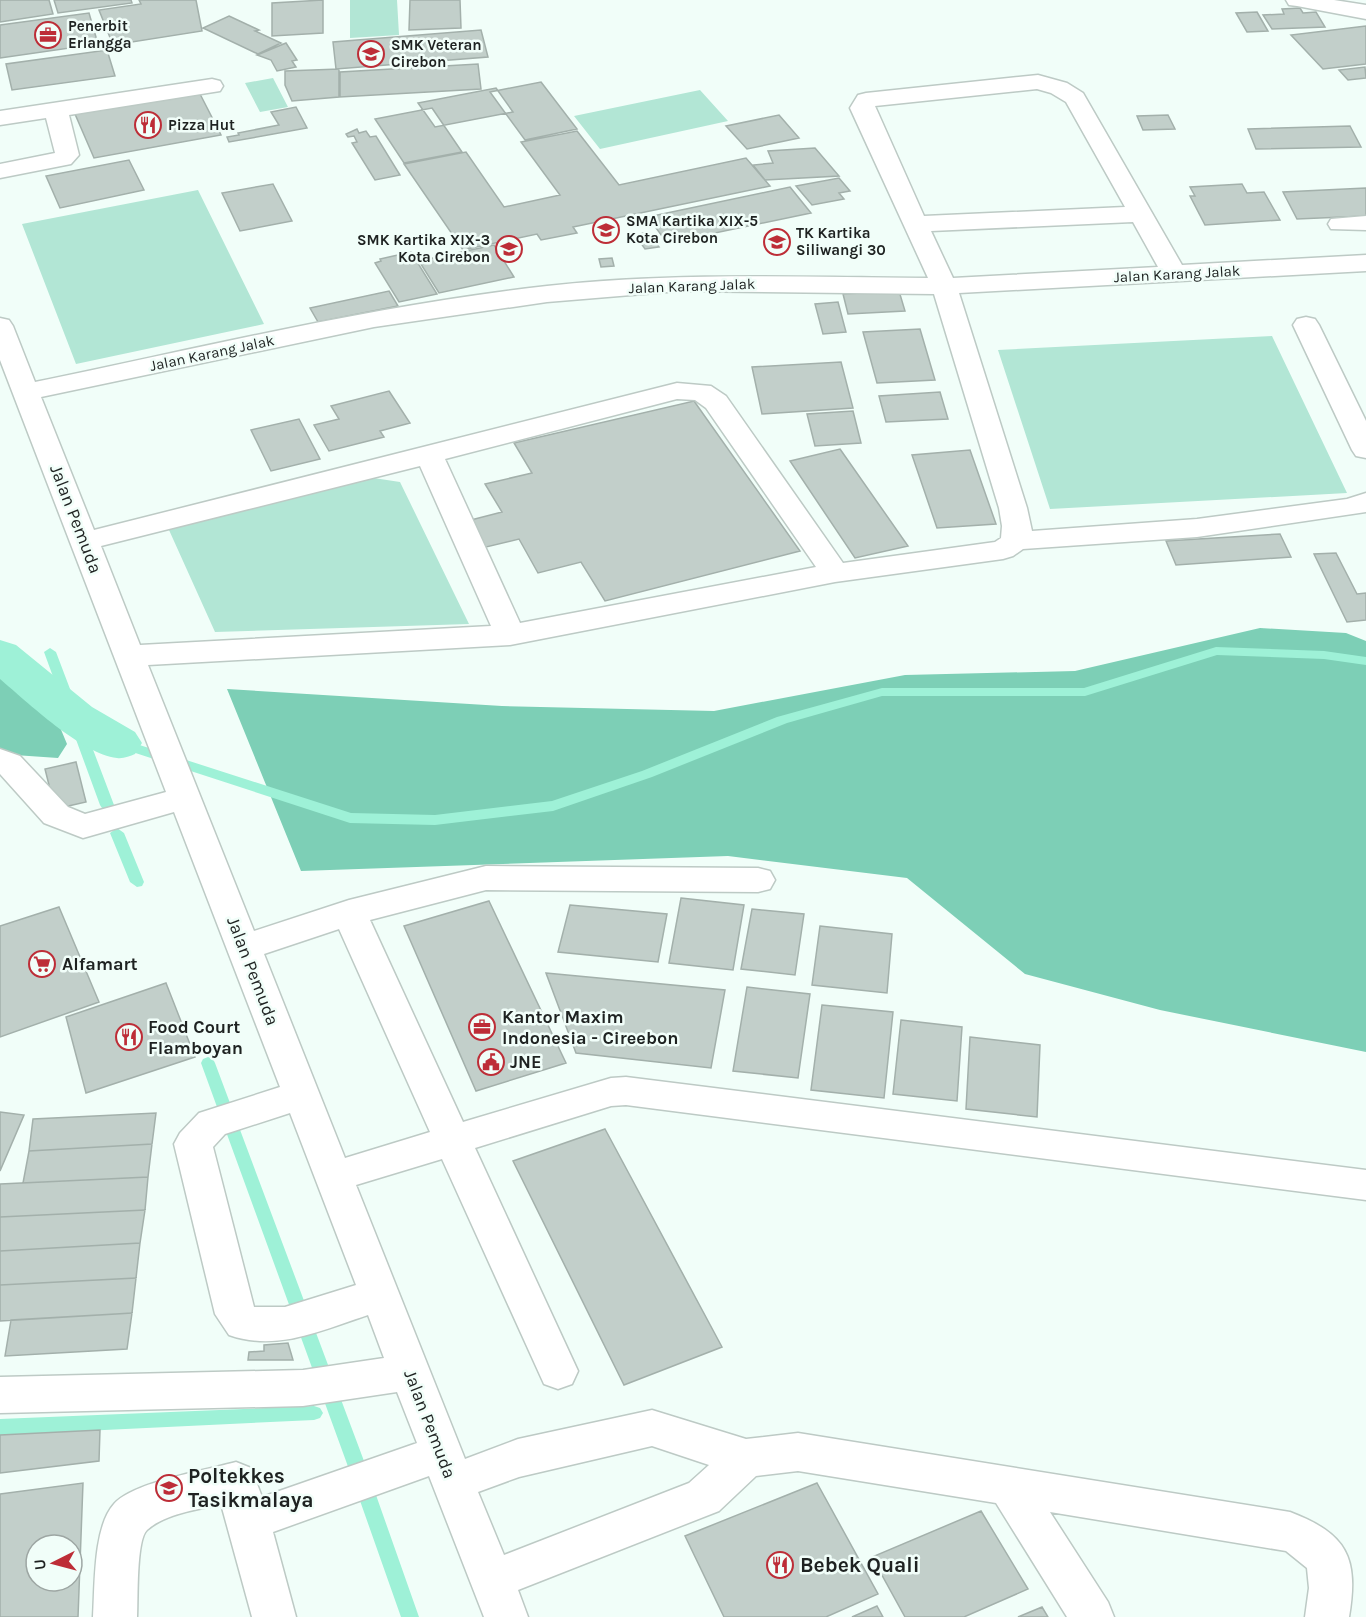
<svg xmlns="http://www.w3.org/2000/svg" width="1366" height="1617" viewBox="0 0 1366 1617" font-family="Karla,sans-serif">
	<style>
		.green { fill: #b2e6d5 }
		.forest { fill: #7dcfb6 }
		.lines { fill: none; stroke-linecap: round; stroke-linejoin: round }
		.stream { fill: #9ef1d7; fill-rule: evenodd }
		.canal { fill: #9ef1d7; fill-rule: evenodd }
		.building { fill: #c2cfca; stroke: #a3b0ab; stroke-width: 1.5; fill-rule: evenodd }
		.minor-casing { stroke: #bdcac5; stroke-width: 3 }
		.minor { fill: #fff; fill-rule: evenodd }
		.labels { text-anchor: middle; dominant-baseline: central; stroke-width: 5; stroke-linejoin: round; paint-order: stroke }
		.far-poi-label { font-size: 15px; font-weight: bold; fill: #1e2221; stroke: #f1fef9; text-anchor: start }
		.far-street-label { font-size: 15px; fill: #1e2221; stroke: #f1fef9 }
		.street-label { font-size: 18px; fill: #1e2221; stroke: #f1fef9 }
		.poi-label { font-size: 18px; font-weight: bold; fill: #1e2221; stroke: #f1fef9; text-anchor: start }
		.near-poi-label { font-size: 21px; font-weight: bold; fill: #1e2221; stroke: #f1fef9; text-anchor: start }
	</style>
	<rect width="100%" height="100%" fill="#f1fef9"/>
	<path class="green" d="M350,0H397L399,35L350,38Z
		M273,78L288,107L260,112L245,83Z
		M700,90L728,121L600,149L574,116Z
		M198,190L264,324L76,364L22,224Z
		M1272,336L1347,493L1050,509L998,350Z
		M367,477L400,482L469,624L215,632L169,530Z"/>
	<path class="forest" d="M1260,628L1346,633L1366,641V1052L1160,1010L1025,974L907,878L728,856L301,871L227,689L502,706L714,711L905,675L1075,671Z
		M0,676L22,697L57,720L67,744L58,758L0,754Z"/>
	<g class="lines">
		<path class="stream" d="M1216,647L1324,651L1366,657V665L1324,659L1217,655L1085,696H882L787,723L652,777L553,811L435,825L350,823L114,746L112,743L114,740H124L351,813L435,815L552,801L642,771L777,717L882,688H1084Z
			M50,648L56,652L114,805L112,808H102L100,805L44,652Z
			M117,828L124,833L144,882L142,886L137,887L130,882L110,833Z
			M208,1057L213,1059L215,1063L364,1461L419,1617H401L346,1461L201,1063L203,1059Z
			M314,1406L320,1408L323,1413L320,1418L314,1420L0,1435V1419Z"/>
		<path class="canal" d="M0,640L16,645L92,707L135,732L142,743L135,754C130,756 123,759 117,758C82,754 27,702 0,679Z"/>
	</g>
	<path class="building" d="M0,0H49L53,14L0,22Z
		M54,0H131L132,3L58,13Z
		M139,0H196L202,31L113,45L99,10L141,4Z
		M323,0V33L272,36V3Z
		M410,0H460L461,28L409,30Z
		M1300,8L1303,13L1316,12L1325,27L1272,29L1263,15L1284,14L1282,9Z
		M1257,12L1268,31L1247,32L1236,13Z
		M89,13L98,44L0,58V25Z
		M229,16L259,30L255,31L281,43L258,54L203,28Z
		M1366,26V64L1323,69L1291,35Z
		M481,30L488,57L336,69L333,42Z
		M286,43L297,60L292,61L296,67L277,71L271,60L257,55Z
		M107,50L115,76L12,90L6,64Z
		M478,64L481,89L340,97V72Z
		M1365,67L1366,78L1348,80L1339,70Z
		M339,69V97L292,101L285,85V71Z
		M541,82L577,129L525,140L490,92Z
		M496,88L513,112L435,127L418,103Z
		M199,92L221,135L94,158L75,114Z
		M296,107L307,128L229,142L227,137L239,135L238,133L279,125L271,112Z
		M432,108L462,152L404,163L375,119Z
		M779,115L799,138L747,149L726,126Z
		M1168,115L1175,129L1143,130L1137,116Z
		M1350,126L1361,147L1256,149L1248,129Z
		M357,129L359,133L366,131L370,137L376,136L400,175L375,180L352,143L357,142L354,136L348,137L346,134Z
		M577,131L619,185L746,158L770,186L573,227L577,233L541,240L537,234L463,250L404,164L466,152L504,207L560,195L521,142Z
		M815,148L839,176L765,180L753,165L773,163L768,151Z
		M129,160L144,190L60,208L46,176Z
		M839,178L850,191L839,193L844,199L812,205L796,186Z
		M273,184L292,221L240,231L222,193Z
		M1242,184L1247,193L1264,192L1280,220L1205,225L1190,196H1195L1190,187Z
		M790,187L811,213L667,243L648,217Z
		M1366,188V216L1297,219L1283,192Z
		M648,232L659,247L645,249L635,235Z
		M494,245L514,277L439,293L419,261Z
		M411,252L437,294L399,302L375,263L381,261L380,259Z
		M612,258L614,266L601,267L599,259Z
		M389,291L398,306L318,322L310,308Z
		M899,291L905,311L848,314L843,294Z
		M838,302L846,332L823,334L815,304Z
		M920,329L935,380L877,383L863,332Z
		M841,362L853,408L762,414L752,367Z
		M389,391L410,423L380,431L384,437L329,451L314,425L339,419L331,406Z
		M940,392L948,419L886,422L879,396Z
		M694,401L800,551L605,601L581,562L538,573L519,539L482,548L467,521L502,512L485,484L532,473L514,443Z
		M853,411L861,443L815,446L807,414Z
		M299,419L320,459L271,471L251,430Z
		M840,449L908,546L855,558L790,461Z
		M970,450L996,524L937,528L912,455Z
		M1280,534L1291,557L1176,565L1166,541Z
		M1336,553L1357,594L1366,593V620L1347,622L1314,554Z
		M76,762L86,802L55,809L45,769Z
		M681,898L744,905L733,970L669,963Z
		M489,901L566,1063L476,1091L404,926Z
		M570,905L667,914L658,962L558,952Z
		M59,907L99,1002L0,1037V926Z
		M752,909L804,914L795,975L741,969Z
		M820,926L892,934L887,993L812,985Z
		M546,973L725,990L711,1068L576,1053Z
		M166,983L195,1057L86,1093L66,1017Z
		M747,987L810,994L798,1078L733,1071Z
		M822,1005L893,1012L884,1098L811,1090Z
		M901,1020L962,1027L957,1101L893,1094Z
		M970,1037L1040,1045L1037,1117L966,1109Z
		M0,1112L24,1115L0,1171Z
		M156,1113L152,1144L29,1151L33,1119Z
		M605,1129L722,1347L624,1385L513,1161Z
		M152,1144L148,1177L23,1183L29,1151Z
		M148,1177L145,1210L0,1217V1184Z
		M145,1210L140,1243L0,1251V1217Z
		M140,1243L136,1278L0,1285V1251Z
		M136,1278L132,1313L0,1321V1285Z
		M132,1313L127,1349L5,1356L11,1320Z
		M288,1343L293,1360H248L249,1352L264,1351V1345Z
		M100,1430L99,1461L0,1473V1435Z
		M83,1483L78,1617H0V1494ZM36,1545H72V1581H36Z
		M817,1483L878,1594L826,1617H724L685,1536Z
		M981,1511L1028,1589L964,1617H905L872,1557Z
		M877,1606L883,1617H852Z
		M1042,1607L1048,1617H1018Z"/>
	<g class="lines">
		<defs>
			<path id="minor" d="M1286,0H1334L1366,5V19L1297,6L1289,5Z
				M1038,75L1067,83L1083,93L1182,265L1366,255V271L959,293L1027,508L1032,531L1197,519L1347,499L1366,493V512L1197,537L1023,549L1013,556L1003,559L835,582L510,645L148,665L254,931L349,900L486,866L758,868L770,871L775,880L770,889L758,892L486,890L370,920L463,1122L611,1078L626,1077L1366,1170V1200L626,1105L611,1106L475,1148L578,1371L572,1384L558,1389L544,1384L442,1159L356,1185L465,1459L518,1439L652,1410L746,1439L798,1433L1290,1512C1347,1534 1359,1557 1349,1617H1305L1309,1588L1307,1568L1286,1551L1050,1512L1108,1602L1114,1617H1067L996,1503L798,1471L756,1476L719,1511L518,1590L528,1617H484L429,1476L273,1532L296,1617H252L221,1504C198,1510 166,1513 147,1530C136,1540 138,1600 137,1617H93C95,1587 93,1527 114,1504C133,1482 207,1470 236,1462L251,1468L262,1497L417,1443L397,1392L303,1406L0,1413V1377L303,1370L384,1358L368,1315C322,1330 277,1352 229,1335L215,1314L174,1144L180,1133L199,1113L280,1087L174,812L83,838L44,823L0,774V749L20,756L68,807L85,814L166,792L0,360V318L9,320L13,326L35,382C205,347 375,305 547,286C674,272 801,277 928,278L850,108L858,95L866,93ZM1037,89L1051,93L1066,102L1125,207L924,216L875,106ZM1133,222L1158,267L953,278L931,231ZM680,291L934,294L999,508L1002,526L1001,538L995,542L843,563L726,396L711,386L677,383L94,530L41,397L374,327L547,302ZM677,399L695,400L706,408L816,567L520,623L445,459ZM420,466L491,626L140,645L101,546ZM339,929L430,1132L345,1158L264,954ZM290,1113L356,1285L285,1307H254L213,1147L225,1134ZM652,1446L709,1465L689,1483L504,1555L478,1492L519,1477Z
				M212,79L220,81L223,86L220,91L69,115L79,155L71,164L0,178V164L55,153L46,118L0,125V111Z
				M1366,216V230L1331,229L1328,224L1331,219Z
				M1306,317L1315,319L1319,325L1366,421V458L1356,456L1352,450L1293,325L1297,319Z"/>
		</defs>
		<use href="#minor" class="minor-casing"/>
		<use href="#minor" class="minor"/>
	</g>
	<defs>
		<symbol id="office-ring" viewBox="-11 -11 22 22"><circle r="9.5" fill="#f1fef9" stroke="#bd2d37" stroke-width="1.5"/><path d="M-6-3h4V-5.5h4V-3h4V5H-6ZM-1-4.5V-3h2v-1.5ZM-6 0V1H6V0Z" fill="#bd2d37"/></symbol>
		<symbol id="school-ring" viewBox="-11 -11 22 22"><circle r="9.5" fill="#f1fef9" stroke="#bd2d37" stroke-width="1.5"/><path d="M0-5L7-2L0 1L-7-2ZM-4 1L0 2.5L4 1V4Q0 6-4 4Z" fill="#bd2d37"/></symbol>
		<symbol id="restaurant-ring" viewBox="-11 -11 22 22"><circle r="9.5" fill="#f1fef9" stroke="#bd2d37" stroke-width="1.5"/><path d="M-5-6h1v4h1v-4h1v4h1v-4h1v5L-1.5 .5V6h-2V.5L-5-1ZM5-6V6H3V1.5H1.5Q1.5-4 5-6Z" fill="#bd2d37"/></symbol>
		<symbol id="supermarket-ring" viewBox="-11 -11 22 22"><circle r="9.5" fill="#f1fef9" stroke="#bd2d37" stroke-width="1.5"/><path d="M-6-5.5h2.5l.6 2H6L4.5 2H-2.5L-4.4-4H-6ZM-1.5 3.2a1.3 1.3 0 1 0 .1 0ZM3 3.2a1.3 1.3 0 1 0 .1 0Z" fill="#bd2d37"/></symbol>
		<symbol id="civic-ring" viewBox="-11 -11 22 22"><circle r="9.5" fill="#f1fef9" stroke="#bd2d37" stroke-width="1.5"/><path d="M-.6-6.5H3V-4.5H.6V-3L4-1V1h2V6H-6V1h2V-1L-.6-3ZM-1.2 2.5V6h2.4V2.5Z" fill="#bd2d37"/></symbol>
		<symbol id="university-ring" viewBox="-11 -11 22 22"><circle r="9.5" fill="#f1fef9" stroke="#bd2d37" stroke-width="1.5"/><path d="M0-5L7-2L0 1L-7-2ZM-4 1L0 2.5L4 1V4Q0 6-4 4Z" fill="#bd2d37"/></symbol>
	</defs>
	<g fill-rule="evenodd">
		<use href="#office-ring" x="33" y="20" width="30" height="30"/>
		<use href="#school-ring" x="356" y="39" width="30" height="30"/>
		<use href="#restaurant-ring" x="133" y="110" width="30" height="30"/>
		<use href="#school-ring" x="591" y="215" width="30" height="30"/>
		<use href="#school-ring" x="762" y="227" width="30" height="30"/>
		<use href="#school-ring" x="494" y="234" width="30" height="30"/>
		<use href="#supermarket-ring" x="27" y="949" width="30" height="30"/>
		<use href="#office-ring" x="467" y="1012" width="30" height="30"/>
		<use href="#restaurant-ring" x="114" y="1022" width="30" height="30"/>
		<use href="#civic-ring" x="476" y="1047" width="30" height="30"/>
		<use href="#university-ring" x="154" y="1473" width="30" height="30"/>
		<use href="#restaurant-ring" x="765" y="1550" width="30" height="30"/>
	</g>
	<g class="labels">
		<g class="far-poi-label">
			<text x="68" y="26">Penerbit<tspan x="68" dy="17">Erlangga</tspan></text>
			<text x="391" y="45">SMK Veteran<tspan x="391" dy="17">Cirebon</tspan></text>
			<text x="168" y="125">Pizza Hut</text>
			<text x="626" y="221">SMA Kartika XIX-5<tspan x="626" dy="17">Kota Cirebon</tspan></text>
			<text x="796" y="233">TK Kartika<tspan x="796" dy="17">Siliwangi 30</tspan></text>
			<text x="490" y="240" text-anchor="end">SMK Kartika XIX-3<tspan x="490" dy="17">Kota Cirebon</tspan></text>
		</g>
		<g class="far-street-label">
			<text transform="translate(1177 274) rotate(-3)">Jalan Karang Jalak</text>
			<text transform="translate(692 286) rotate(-2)">Jalan Karang Jalak</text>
			<text transform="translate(212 353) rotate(-12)">Jalan Karang Jalak</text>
		</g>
		<g class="street-label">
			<text transform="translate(76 519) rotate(69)">Jalan Pemuda</text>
			<text transform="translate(253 971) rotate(69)">Jalan Pemuda</text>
			<text transform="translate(430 1424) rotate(69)">Jalan Pemuda</text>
		</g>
		<g class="poi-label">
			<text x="62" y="964">Alfamart</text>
			<text x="502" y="1017">Kantor Maxim<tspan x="502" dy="21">Indonesia - Cireebon</tspan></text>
			<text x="148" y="1027">Food Court<tspan x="148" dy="21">Flamboyan</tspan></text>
			<text x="510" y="1062">JNE</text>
		</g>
		<g class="near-poi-label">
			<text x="188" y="1476">Poltekkes<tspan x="188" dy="24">Tasikmalaya</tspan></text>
			<text x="800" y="1565">Bebek Quali</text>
		</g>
	</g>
	<g transform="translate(54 1563) rotate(264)"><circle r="28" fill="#f1fef9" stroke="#9da6a3" stroke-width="1.5"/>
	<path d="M0-4.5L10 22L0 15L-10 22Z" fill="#bd2d37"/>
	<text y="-9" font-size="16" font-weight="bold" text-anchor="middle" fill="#1e2221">U</text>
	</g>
</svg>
